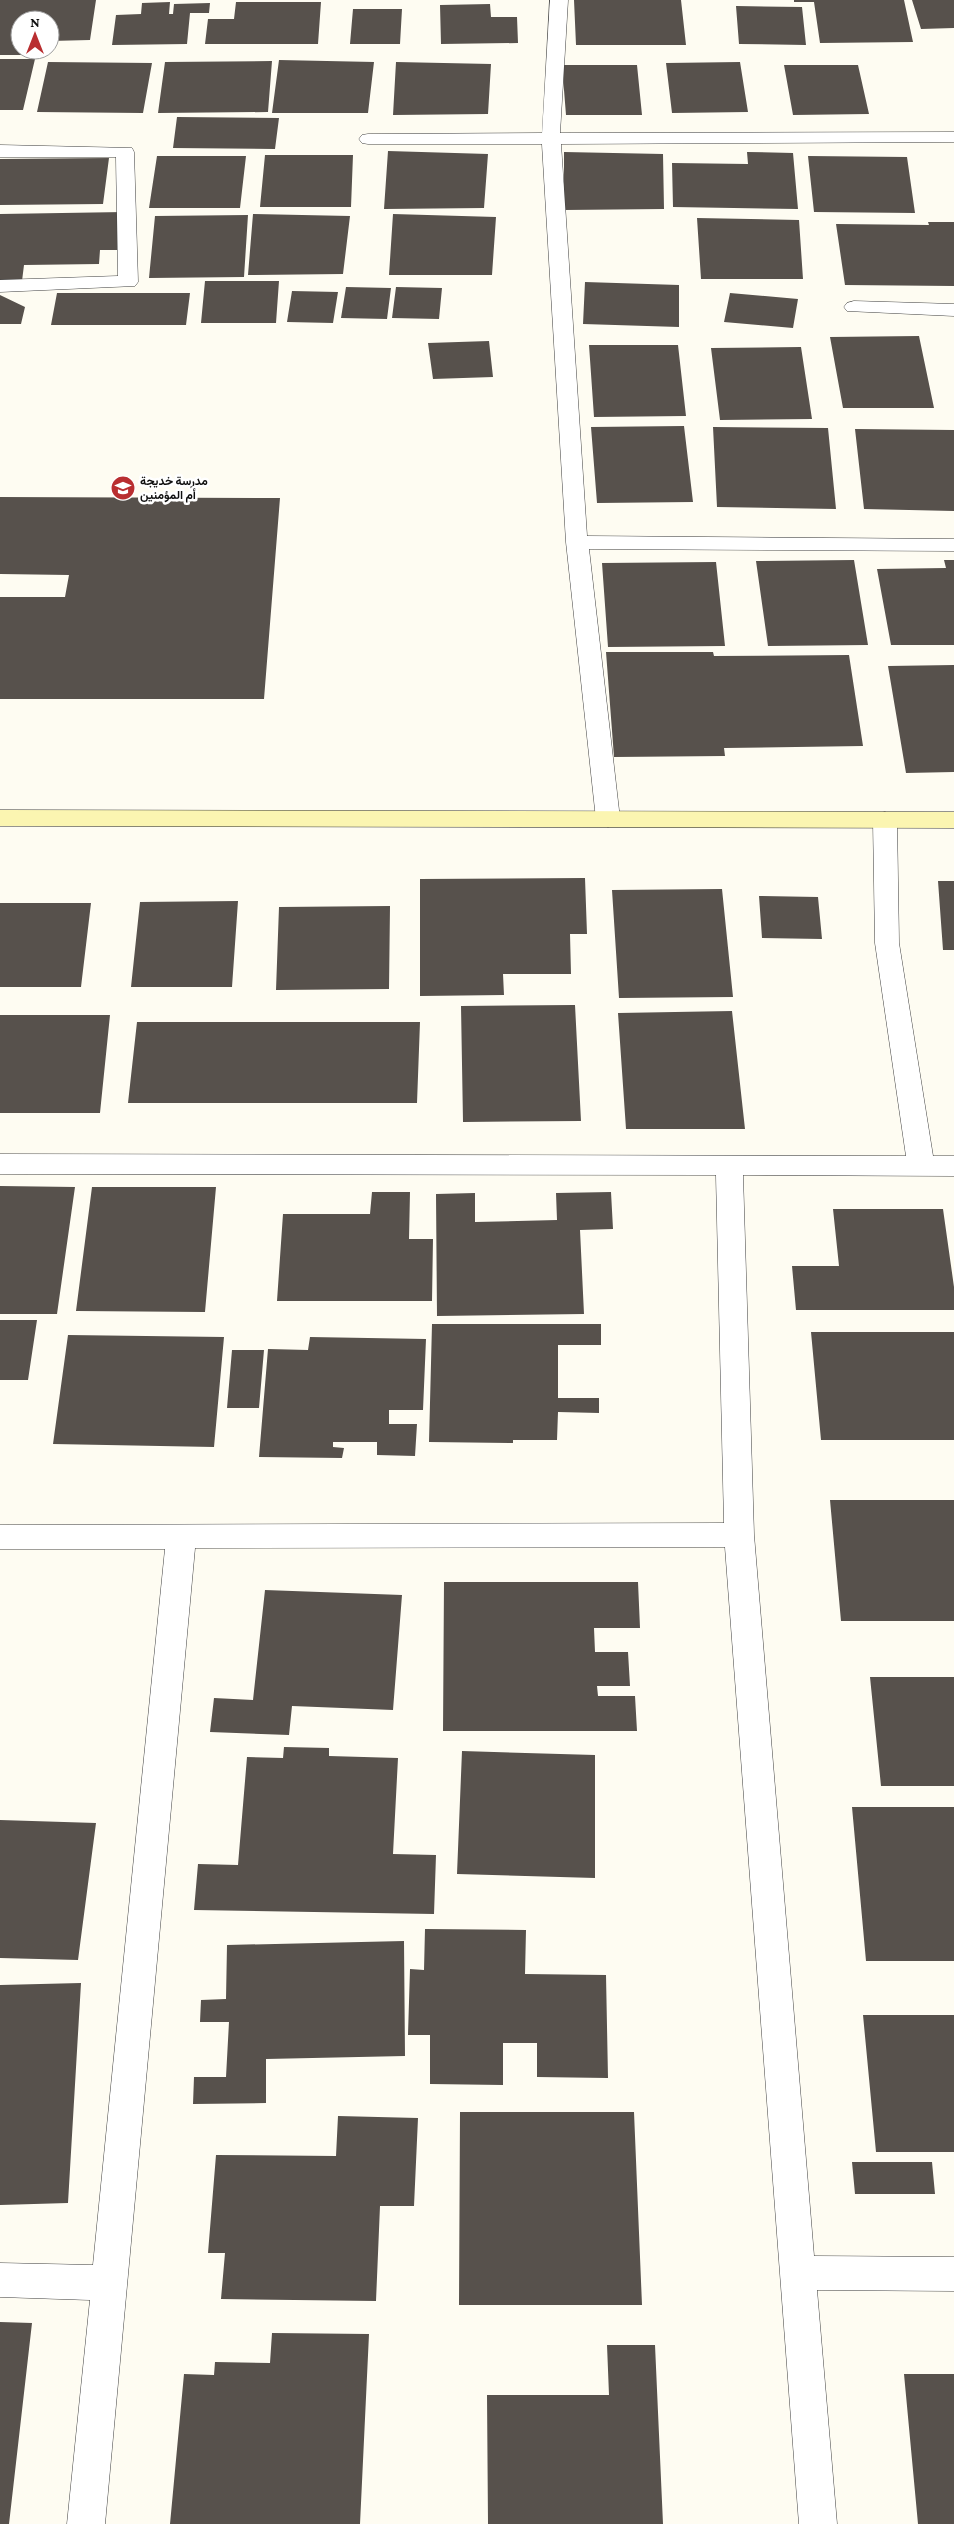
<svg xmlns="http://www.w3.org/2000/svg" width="954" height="2524" viewBox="0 0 954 2524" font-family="'Crimson Pro',Vazirmatn,serif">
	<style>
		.building { fill: #57514c }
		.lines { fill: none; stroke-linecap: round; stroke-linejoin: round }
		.minor-casing { stroke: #424242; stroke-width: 1 }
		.secondary-casing { stroke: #313131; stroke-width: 1 }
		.minor { fill: #fff; fill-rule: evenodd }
		.secondary { fill: #fbf5b1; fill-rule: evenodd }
		.labels { text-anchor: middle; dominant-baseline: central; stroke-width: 5; stroke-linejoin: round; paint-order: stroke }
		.far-poi-label { font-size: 12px; font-weight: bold; fill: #0f0f0f; stroke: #fff; text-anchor: start }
	</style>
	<rect width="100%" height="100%" fill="#fefcf2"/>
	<path class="building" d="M0,0H96L90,40L50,41V20H20V50H28L27,55H0Z
		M574,0H681L686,45H576Z
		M794,0H904L913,42L820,43L814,2H794Z
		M912,0H954V28L921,29Z
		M170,2L169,14H173L174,4L210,3L209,13H190L187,44L112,45L116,15L141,14L142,3Z
		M236,2H321L318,44H205L208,19H234Z
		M490,4L491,17H517L518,43L441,44L440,5Z
		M736,6L802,7L806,45L739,44Z
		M353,9H402L400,44H350Z
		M0,59H35L23,110H0Z
		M279,60L374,62L368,113H272Z
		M272,61L268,112L158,113L165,62Z
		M48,62L152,63L143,113L37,112Z
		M396,62L491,64L488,114L393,115Z
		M740,62L748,112L672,113L666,63Z
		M562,65H637L642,115H566Z
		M784,65H858L869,114L793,115Z
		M177,117L279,118L275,149L173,148Z
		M388,151L488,154L484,208L384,209Z
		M564,152L663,154L664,209L564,210Z
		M747,152L793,153L798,209L673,207L672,163L748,164Z
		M265,155H353L351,207H260Z
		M157,156H246L240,208H149Z
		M808,156L907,157L915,213L814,212Z
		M109,158L103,204L0,205V159Z
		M124,212L121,250H100L99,264L24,265L22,281H0V214Z
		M253,214L350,216L343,274L248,275Z
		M393,214L496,217L492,275H389Z
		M248,215L244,277L149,278L155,216Z
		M697,218L799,220L803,279H701Z
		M928,222H954V286L845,285L836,224L929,225Z
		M205,281H279L276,323H201Z
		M585,282L679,285V327L583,324Z
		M346,287L391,288L387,319L341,318Z
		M396,287L442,288L439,319L392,318Z
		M292,291L338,292L333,323L287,322Z
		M57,293H190L186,325H51Z
		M730,293L798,299L793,328L724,322Z
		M0,295L25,307L21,324H0Z
		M919,336L934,408H843L830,337Z
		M489,341L493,377L433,379L428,343Z
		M589,345H678L686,416L594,417Z
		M801,347L812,419L720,420L711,348Z
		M684,426L693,502L597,503L591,427Z
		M713,427L828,428L836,509L717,507Z
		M855,429L954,430V511L864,509Z
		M0,497L280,498L264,699H0V597H65L69,575L0,574Z
		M854,560L868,645L768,646L756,561Z
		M944,560H954V645H891L877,569L946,568Z
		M716,562L725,646L608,647L602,563Z
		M606,652H713L714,656L849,655L863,746L724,748L725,756L614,757Z
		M954,665V772L906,773L888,666Z
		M585,878L587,934H570L571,974H503L504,995L420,996V879Z
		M938,881H954V950H943Z
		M722,889L733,997L619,998L612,890Z
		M759,896L818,897L822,939L762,938Z
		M238,901L232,987H131L140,902Z
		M0,903H91L81,987H0Z
		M390,906L389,989L276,990L279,907Z
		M575,1005L581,1121L463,1122L461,1006Z
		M732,1011L745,1129H626L618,1013Z
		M0,1015H110L100,1113H0Z
		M137,1022H420L417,1103H128Z
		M0,1186L75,1187L57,1314H0Z
		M92,1187H216L205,1312L76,1311Z
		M372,1192H410L409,1239H433L432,1301H277L283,1214H370Z
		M611,1192L613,1229L580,1230L584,1314L437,1316L436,1194L475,1193V1222L557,1220L556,1193Z
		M833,1209H943L954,1287V1310H796L792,1266H839Z
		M0,1320H37L28,1380H0Z
		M432,1324H601V1345H558V1398H599V1413L558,1412L557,1440H513V1443L429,1442Z
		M811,1332H954V1440H821Z
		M68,1335L224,1337L214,1447L53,1444Z
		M310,1337L426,1339L423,1410H389V1424H417L415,1456L377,1455V1442H333V1447L344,1448L342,1458L259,1457L268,1349L308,1350Z
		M232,1350H264L259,1408H227Z
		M830,1500H954V1621H841Z
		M444,1582H638L640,1628H594L595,1652H628L630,1686H597L598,1696H635L637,1731H443Z
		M265,1590L402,1595L393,1710L292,1706L289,1735L210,1732L214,1698L253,1700Z
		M870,1677H954V1786H881Z
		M284,1747L329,1748V1756L398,1758L393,1854L436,1855L434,1914L194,1910L198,1864L238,1865L247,1757L283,1758Z
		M462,1751L595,1755V1878L457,1874Z
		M852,1807H954V1961H866Z
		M0,1820L96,1823L78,1960L0,1958Z
		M425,1929L526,1930L525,1974L606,1975L608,2078L537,2077V2043H503V2085L430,2084V2035H408L410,1969L424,1970Z
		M404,1941L405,2056L266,2059V2103L193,2104L194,2077H226L229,2022H200L201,2000L226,1999L227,1945Z
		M81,1983L68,2203L0,2205V1985Z
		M863,2015H954V2152H876Z
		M460,2112H634L642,2305H459Z
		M338,2116L418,2118L414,2206H380L376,2301L221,2299L225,2253H208L216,2155L336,2156Z
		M852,2162H932L935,2194H855Z
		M0,2322L32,2323L9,2524H0Z
		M272,2333L369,2334L360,2524H170L184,2374L214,2375L215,2362L270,2363Z
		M607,2345H655L663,2524H488L487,2395H609Z
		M904,2374H954V2524H918Z"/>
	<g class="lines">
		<defs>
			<path id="minor" d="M550,0H568L560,133L954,132V142L561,144L587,536L954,539V551L589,549L620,819L616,824L608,827L600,824L596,819L566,542L542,144H368L362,143L359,139L362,135L368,134L542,133Z
				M0,145L132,148L134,152L138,282L135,286L0,292V280L118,276L116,157H0Z
				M854,301L954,304V316L847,311L844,307L847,303Z
				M885,812L893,815L897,820L899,943L933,1156H954V1176L743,1175L754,1535L814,2256L954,2257V2291L817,2290L837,2524H799L725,1547L195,1548L105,2524H67L90,2300L0,2297V2263L93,2265L165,1549H0V1525L724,1523L716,1175L0,1174V1154L906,1156L875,943L873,820L877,815Z"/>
			<path id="secondary" d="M0,810L954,812V828L0,826Z"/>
		</defs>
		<use href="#minor" class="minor-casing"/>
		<use href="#secondary" class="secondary-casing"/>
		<use href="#minor" class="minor"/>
		<use href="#secondary" class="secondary"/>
	</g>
	<defs>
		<symbol id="school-disc" viewBox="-11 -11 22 22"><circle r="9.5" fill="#b92e30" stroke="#fff"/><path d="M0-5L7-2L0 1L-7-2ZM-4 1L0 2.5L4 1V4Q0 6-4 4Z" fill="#fff"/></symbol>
	</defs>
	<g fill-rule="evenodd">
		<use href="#school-disc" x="109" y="474" width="28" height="28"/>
	</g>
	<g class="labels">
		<g class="far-poi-label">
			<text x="140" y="481">مدرسة خديجة<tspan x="140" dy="14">أم المؤمنين</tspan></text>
		</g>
	</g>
	<g transform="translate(35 35)"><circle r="24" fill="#ffffff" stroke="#9f9f9f"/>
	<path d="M0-4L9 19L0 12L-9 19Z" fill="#b92e30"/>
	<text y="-8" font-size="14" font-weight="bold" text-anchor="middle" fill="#0f0f0f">N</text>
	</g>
</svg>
